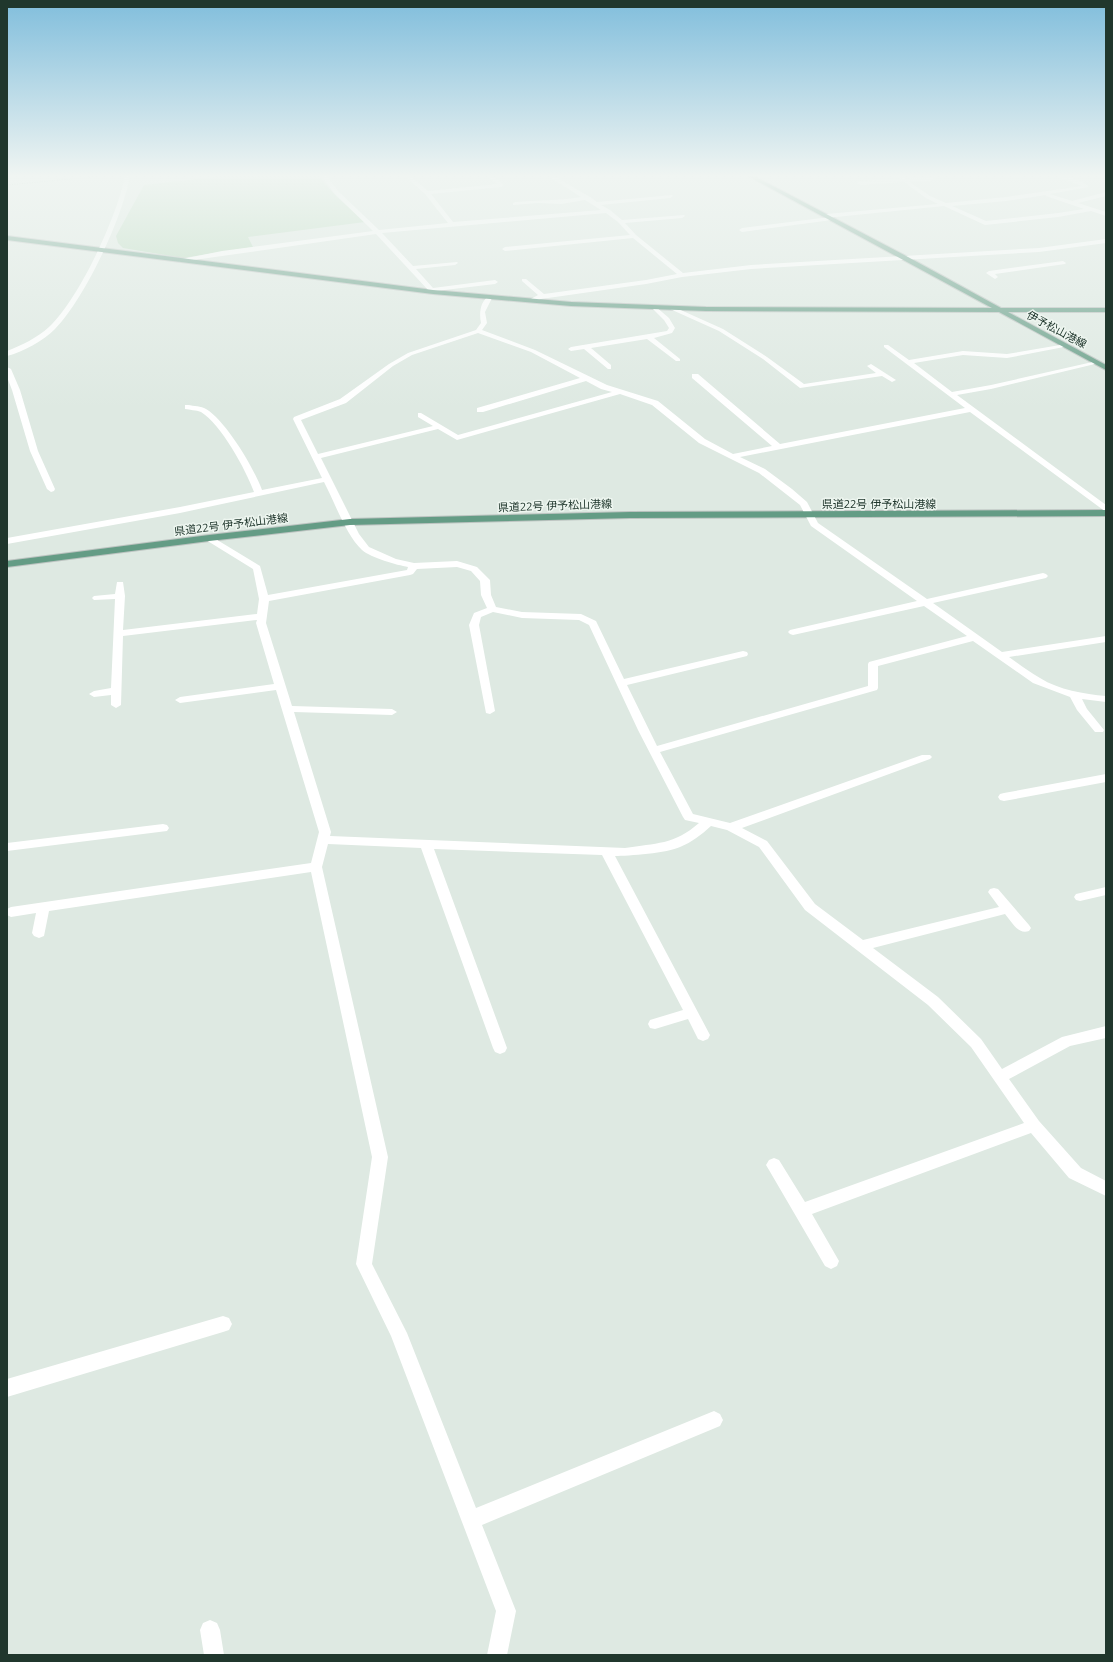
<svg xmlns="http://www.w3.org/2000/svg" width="1113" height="1662" viewBox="0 0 1113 1662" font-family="'Open Sans','Noto Sans JP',sans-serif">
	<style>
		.green { fill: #b7d9bb }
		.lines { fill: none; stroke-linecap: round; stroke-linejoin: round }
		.major-casing { stroke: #bcc3c0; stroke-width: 2 }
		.path { stroke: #80ab96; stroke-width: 1; stroke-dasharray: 1 1.5; stroke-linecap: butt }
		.minor { fill: #fff; fill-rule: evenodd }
		.major { fill: #649c85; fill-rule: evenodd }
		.labels { text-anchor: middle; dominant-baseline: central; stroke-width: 3; stroke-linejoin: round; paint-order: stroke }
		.far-street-label { font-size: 11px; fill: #20372d; stroke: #eef6f0 }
	</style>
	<rect width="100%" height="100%" fill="#dee9e2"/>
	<path class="green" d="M224,176H318L337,197L365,222L248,237L253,247L183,258L123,248L118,243L116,236L144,185Z"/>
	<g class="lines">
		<defs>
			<path id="major" d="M748,176H754L908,257L1001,308H1106V312H1008L1106,365V370L999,312L706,311L571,306L433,294L7,240V236L433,290L571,302L706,307L992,308Z
				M1106,510V516L630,518L350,525L209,541L7,567V561L209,535L350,519L630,512Z"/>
		</defs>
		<use href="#major" class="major-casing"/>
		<path class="path" d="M7,185L102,176"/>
		<path class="minor" d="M125,176H130C122,219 85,298 55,329C43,341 23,352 7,356V351C22,345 37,338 49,327C79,299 117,217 125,176Z
			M322,176H327L338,191L379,230L448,223L425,194L405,176H410L428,191L497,184L488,176H493L503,184L504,185L501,187L431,194L453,222L601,210L585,200L561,204L538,203L513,205V203L515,202C537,200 559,201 581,197L548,176H554L590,197L597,202L672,195L673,196L670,198L601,205L610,210L622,220L684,215L685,216L682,218L625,223L636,235L683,273L751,265L1039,248L1106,239V243L1039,252L751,269L682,277L646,284L541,299L533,302H529V300L538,295L522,281V279H526L544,294L646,280L677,274L633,238L505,251L502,249L505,247L630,235L618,222L606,213L382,233L413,266L457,262L458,263L455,265L416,269L433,288L495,280L498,282L495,284L436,291L433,294L429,291L376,234L180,262L177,260L222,251L373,231L334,193Z
			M897,176H903L906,179L932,178L933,179L930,181L910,182L930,196L946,203L1006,197L1082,186L1056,176C1066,176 1082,179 1089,187L1050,194L1072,201L1106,192V196L1078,203L1106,212V216L1091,211L1058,217L985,225L944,206L826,218L823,216L826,214L938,204L926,198L904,182L860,185L857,183L860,181L900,179ZM1046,195V196L1084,209L1058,213L986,221L952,206L1006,201Z
			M830,217L832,218V220L742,232L739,230L742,228Z
			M1063,261L1066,263L1065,264L995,274L998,277L995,279L986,273L989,271Z
			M489,296L492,298L485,312L487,323L482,330L535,350L607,385L658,401L705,439L733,454L772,446L692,378V374H698L780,444L965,408L884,347V345H888L909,360L963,351L1007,354L1066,344V346L1064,347L1007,358L963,355L914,363L952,392L991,385L1097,361V363L1095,364L991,389L957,395L1106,505V512L970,412L740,457L765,469L792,489L807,502L818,523L927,599L1043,573L1046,574L1048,576L1046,578L933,603L1002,652L1106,636V642L1009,657C1019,664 1029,672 1040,678C1059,690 1084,694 1106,696V702L1082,699L1087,709L1104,730L1103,732H1095L1077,710L1070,697L1033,683L973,641L878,666V688L877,690L660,752L693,814L730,823L922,755H930L932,757L930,759L742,828L767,841L815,904L863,940L999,907L988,892L990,889L994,888L998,889L1029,925L1031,928L1029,931C1018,935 1012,922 1005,914L873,948L938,997L981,1039L1002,1069L1062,1037L1106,1026V1038L1070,1046L1009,1079L1039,1121L1081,1168L1106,1181V1196L1069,1178L1031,1133L812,1214L839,1261L837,1266L831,1269L825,1266L769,1170L766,1165L769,1160L774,1158L779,1160L805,1202L1024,1123L971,1047L928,1005L805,910L759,847L727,830L711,826C701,835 692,842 680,847C668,853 628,856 615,856L710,1035L708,1039L703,1041L698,1039L688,1019L655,1029L650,1028L648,1024L650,1020L683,1010L602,855L434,849L507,1048L505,1052L500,1054L495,1052L493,1048L421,848L328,844L322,867L388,1157L372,1264L407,1333L476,1508L714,1411L720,1414L723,1420L720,1426L482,1525L516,1611L507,1655H487L496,1611L391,1336L356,1264L372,1157L311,872L49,911L44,936L39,938L34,936L32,933L36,913L11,917L7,915V909L11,907L311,863L319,832L276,690L180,703L175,700L180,697L274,684L256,623L257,620L123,636L121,705L116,708L111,705V695L94,697L89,694L94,691L111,688L115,599L94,600L92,598L94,596L115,594L117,582H123L125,596L123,630L257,614L259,599L253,569L206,540L205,538L209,535L260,566L268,595L407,570L408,567C397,565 371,558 362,550C346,535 335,503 324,482L180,513L7,544V538L180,507L254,492C246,470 221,424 201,412C196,410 190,410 185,409V405H188C194,406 201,406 206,409C226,421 254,468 262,490L322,478L293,419L294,417L340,399L389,364L408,353L476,330L481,323C479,314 480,301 489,296ZM478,333L531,352L580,378L477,408V412H483L586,381L601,389L612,392L458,435L421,413H418V417L433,426L318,454L301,420L346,403L393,366L412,355ZM620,394L652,405L699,443L759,473L800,505L811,526L917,601L790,630L788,632L790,634L793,635L924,606L967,636L869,662L868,664V686L657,746L627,685L747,656L748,654L747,652L743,651L624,679L596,621L581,614L522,612L496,607L491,595L490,580L477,567L457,561L414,563L396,559L369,547L359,534L321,458L438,429L457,440ZM457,567L471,571L480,581L481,595L487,608L474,613L469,625L486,713L490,714L495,711L479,625L481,617L493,612L522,618L579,620L589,625L638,730L683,817L685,820L699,823C674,845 656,843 625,848L330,836L331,832L294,712L392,715L397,712L392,709L292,706L266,623L269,601L410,575L413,574L417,569Z
			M655,306L669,318L675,328L672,333L654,338L680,359V361H676L647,339L591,348L611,365V369H608L584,349L571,351L568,349L571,347L667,331L669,328L664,320L652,308Z
			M670,307H674L723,329L767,357L804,384L876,373L867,366L871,364L896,380L892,382L882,376L800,388L763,359L719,331L670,309Z
			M7,367L11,369L20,390L38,451L55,489L54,491L51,492L47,489L30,451L12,390L7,377Z
			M1106,774V782L1004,801L1000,800L998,797L1000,794L1004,793Z
			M163,824L167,825L169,828L167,831L7,851V843Z
			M1106,887V895L1080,901L1076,900L1074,897L1076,894Z
			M223,1316L229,1318L232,1324L229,1330L223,1332L7,1397V1379Z
			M210,1620L217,1623L220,1630L224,1655H204L200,1630L203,1623Z"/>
		<use href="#major" class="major"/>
	</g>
	<linearGradient id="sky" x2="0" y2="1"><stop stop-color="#81bedc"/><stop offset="0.43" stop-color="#f0f5f2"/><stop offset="1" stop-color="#f0f5f2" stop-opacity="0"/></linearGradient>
	<rect width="1113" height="409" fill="url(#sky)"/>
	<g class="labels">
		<g class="far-street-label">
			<text transform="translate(1057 329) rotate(28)">伊予松山港線</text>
			<text x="879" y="503">県道22号 伊予松山港線</text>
			<text transform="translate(555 505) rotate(-2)">県道22号 伊予松山港線</text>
			<text transform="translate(231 524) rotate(-7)">県道22号 伊予松山港線</text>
		</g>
	</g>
	<rect width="1113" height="1662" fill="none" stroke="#20372d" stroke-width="16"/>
</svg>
